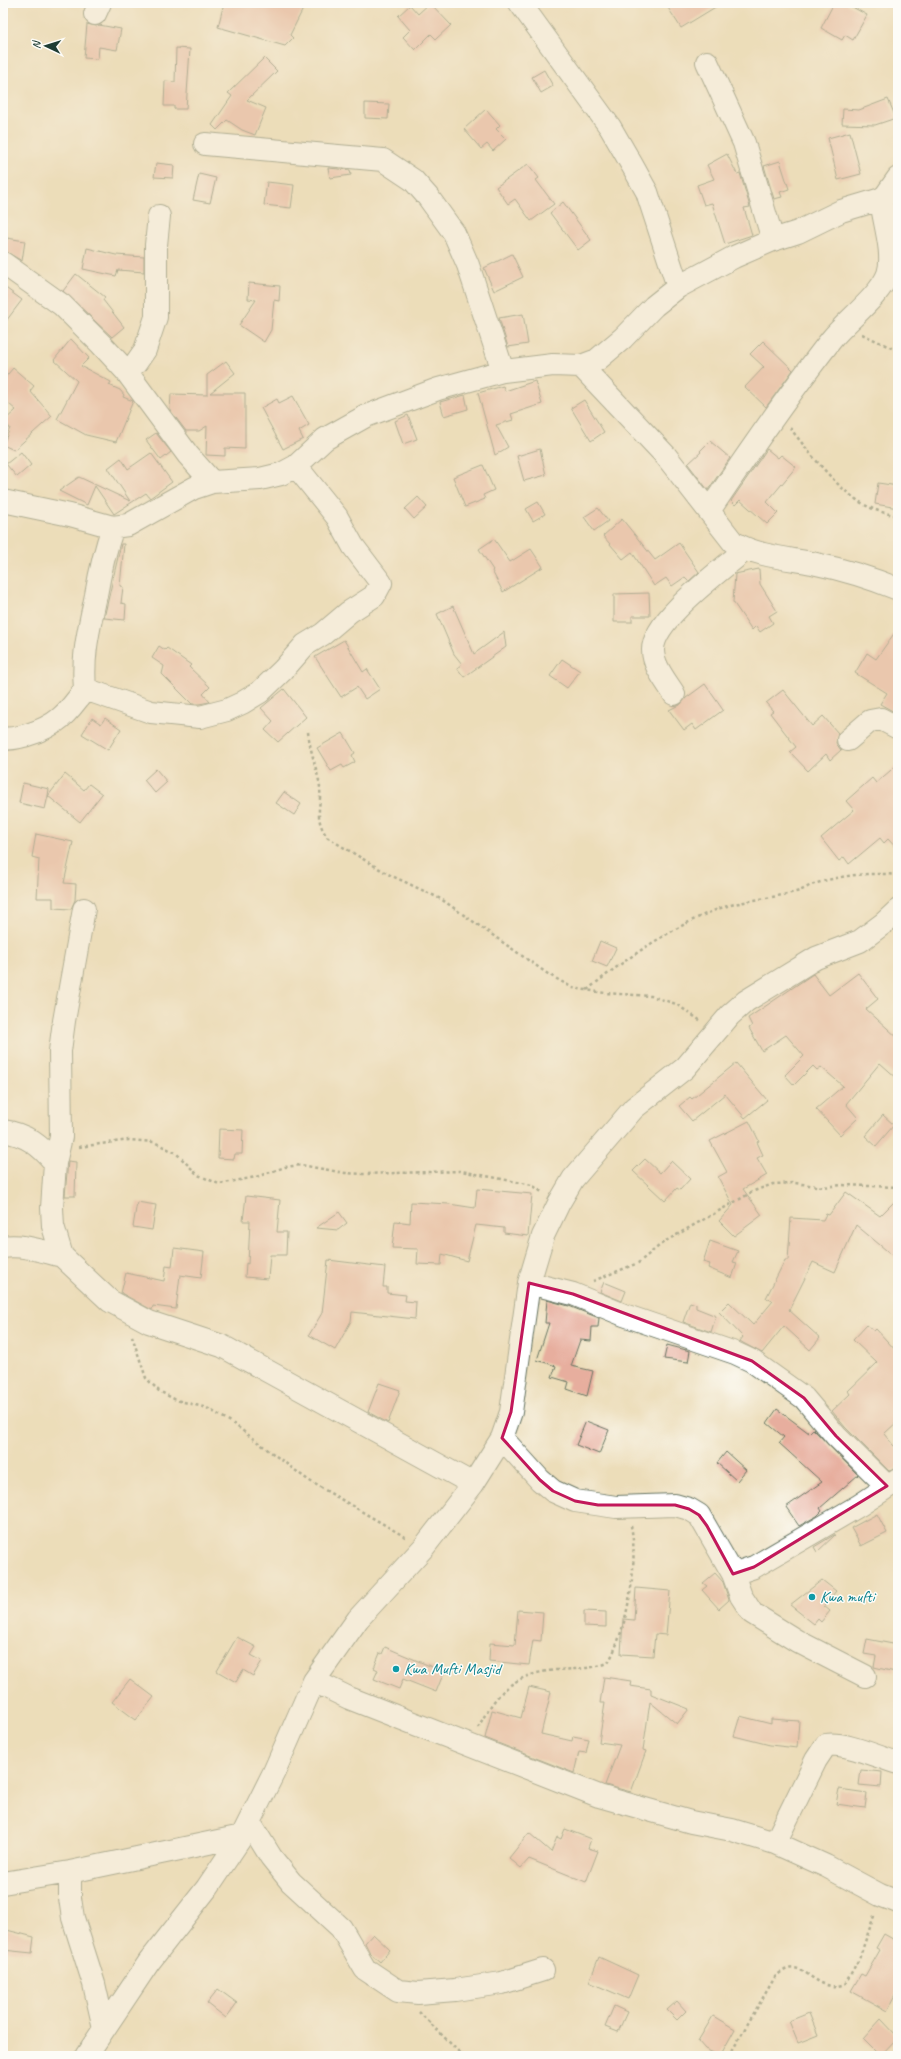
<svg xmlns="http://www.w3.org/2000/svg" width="901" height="2059" viewBox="0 0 901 2059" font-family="Caveat,sans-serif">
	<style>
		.building { fill: #e7ae9e }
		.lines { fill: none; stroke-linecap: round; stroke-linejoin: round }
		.minor-casing { stroke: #677563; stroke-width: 24 }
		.path { stroke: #677563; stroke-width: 2.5; stroke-dasharray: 3 3; stroke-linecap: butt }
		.minor { stroke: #fff; stroke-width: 22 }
		.marked { fill: none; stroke: #c2185b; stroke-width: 3; stroke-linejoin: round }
		.culture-dot { fill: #0f9aa8; stroke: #fdfcf7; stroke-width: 1.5 }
		.labels { text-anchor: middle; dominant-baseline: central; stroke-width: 3; stroke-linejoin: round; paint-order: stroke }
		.culture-label { font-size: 16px; fill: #0d838f; stroke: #fdfcf7; text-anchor: start }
	</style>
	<rect width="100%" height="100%" fill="#fdfcf7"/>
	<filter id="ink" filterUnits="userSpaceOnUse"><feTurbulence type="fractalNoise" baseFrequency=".025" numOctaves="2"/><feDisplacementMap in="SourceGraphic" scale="8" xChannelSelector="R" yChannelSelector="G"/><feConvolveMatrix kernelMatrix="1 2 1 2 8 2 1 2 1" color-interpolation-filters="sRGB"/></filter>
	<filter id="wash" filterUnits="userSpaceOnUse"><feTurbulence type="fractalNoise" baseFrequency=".012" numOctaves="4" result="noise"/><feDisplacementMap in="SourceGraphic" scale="16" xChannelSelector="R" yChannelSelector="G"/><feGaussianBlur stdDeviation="0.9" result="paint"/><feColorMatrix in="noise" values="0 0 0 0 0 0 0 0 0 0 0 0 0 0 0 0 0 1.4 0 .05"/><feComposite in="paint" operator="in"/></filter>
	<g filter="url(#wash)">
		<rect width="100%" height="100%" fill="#ecddb9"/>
		<g id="blocks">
			<path class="building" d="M224,3H306L290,35L293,38L285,46L218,27Z
				M430,3L451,25L436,39L431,34L415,50L403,37L410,30L398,16L410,5L418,14Z
				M665,3H722L681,28Z
				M834,3H845L867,15L853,40L845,35L842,40L821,28Z
				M87,24L96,26L99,25L121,29L117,50L99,47L98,59L84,58Z
				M176,48L190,49L186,109H174V106H164L165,81L175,82Z
				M264,58L277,71L247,100L266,108L255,135L242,130L227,120L217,130L212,125L232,96L228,93Z
				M544,70L553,86L541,93L532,77Z
				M888,99L896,118L875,125L842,124L843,109L859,110Z
				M365,103L389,104L388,119L365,118Z
				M486,109L500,125L496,129L506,139L493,151L487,144L481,149L464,129Z
				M850,132L861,174L838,180L828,138Z
				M727,154L737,174L740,173L750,207L744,208L752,235L725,244L712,203L704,205L697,185L714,179L707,165Z
				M780,161L789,189L780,192L782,197L774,199L764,166Z
				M156,163L174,165L173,178L154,177Z
				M528,164L539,178L536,180L554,204L531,221L515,199L508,204L496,187Z
				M328,168L350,170L351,175L330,178Z
				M199,174L216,178L210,203L193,200Z
				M267,182L294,185L291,208L264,205Z
				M563,202L591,240L578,250L550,213Z
				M7,238L25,241L22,261L5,251Z
				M87,248L116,255L144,257V272L118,270L116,276L83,269Z
				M512,254L523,277L494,291L484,268Z
				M76,274L105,297L103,300L124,327L112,337L63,291Z
				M249,283L280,286L279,301L274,300L271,330L264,342L239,325L256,300L248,299Z
				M3,286L22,300L3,325Z
				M523,314L528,344L508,347L499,318Z
				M71,339L89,358L81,366L111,382L109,385L120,390L124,395L123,397L133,401L116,442L86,435L57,419L77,381L54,360Z
				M763,341L793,370L766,407L745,387L764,367L750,354Z
				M226,361L235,373L210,393H245V449L225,448V456L206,455L207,426L199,431H186L170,410L171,394L207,395V375Z
				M13,368L34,386L30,391L52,416L14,450L3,445L10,428L4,421L16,410L3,399V380Z
				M535,381L542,404L511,414L513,420L496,425L508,447L495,455L478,393L503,386L505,391Z
				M465,395L468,409L444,416L440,402Z
				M293,396L309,425L299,431L303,439L283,449L261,408L277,399L279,403Z
				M584,400L604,432L591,441L571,408Z
				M408,415L417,439L403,444L395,421Z
				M156,433L171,452L161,460L146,440Z
				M710,441L730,458L708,490L688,464L701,452L700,451Z
				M540,449L546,475L524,481L517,456Z
				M767,449L778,458L781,455L796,467L767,502L778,513L767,524L740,500L735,505L731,501Z
				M21,452L31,465L17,477L6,464Z
				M151,453L172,482L150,498L146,493L114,514L95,486L87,505L59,491L79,477L130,501L108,468L121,458L128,469Z
				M483,465L494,490L483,495L485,499L465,507L453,477Z
				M878,483L898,486V508L875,504Z
				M418,497L427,507L414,519L405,509Z
				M538,502L545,514L533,521L526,509Z
				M598,508L608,521L594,531L584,517Z
				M622,519L655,560L679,543L699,572L689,581L685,577L672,586L666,578L654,586L632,552L623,559L603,536Z
				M494,539L510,562L531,549L543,567L503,592L492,571L493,570L479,549Z
				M121,544H124L120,586L123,587L121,603L126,604L125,620L104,618Z
				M759,569L760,584L777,611L769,616L773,623L760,632L756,626L752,630L733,602L735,574Z
				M649,593L650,616H632V622H614V594Z
				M453,606L474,654L504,632L506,647L464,677L457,668L462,664L454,654L437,614Z
				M898,628V714L880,704L887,693L855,673L867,653L876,659Z
				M344,640L363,672L367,669L380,689L365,699L357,687L341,697L315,657Z
				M159,646L165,650L167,648L191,665L189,667L210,687L203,694L210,702L199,704H192L162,674L164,666L152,658Z
				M562,659L580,671L567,688L550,676Z
				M705,684L723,710L696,730L692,724L684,730L669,710L681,704L686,698Z
				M284,689L306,717L278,742L265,730L273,721L261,708Z
				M783,690L812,726L823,716L838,733L836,743L841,750L830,760L826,754L808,771L790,752L796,747L770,713L773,711L766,703Z
				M92,718L101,724L105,718L121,729L108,750L82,734Z
				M343,733L355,753L352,755L355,762L344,768L342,765L331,771L317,748Z
				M898,764V850L888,839L884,843L880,838L849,864L844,857L839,861L821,838L854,810L846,801L872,778L876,783Z
				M156,769L167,782L155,793L144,780Z
				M65,774L84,790L89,784L102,794L80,822L48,796L45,809L19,803L23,783L49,789L48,796Z
				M284,792L301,804L294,815L276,803Z
				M36,834L73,842L64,883L76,884L75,900L71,909L53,908V898H37L39,859L32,857Z
				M600,941L616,948L607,967L592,961Z
				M858,973L878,999L866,1009L898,1038V1079L880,1063L846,1104L858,1118L840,1135L816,1109L843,1086L821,1067L817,1070L813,1066L794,1085L785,1075L804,1056L786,1035L762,1051L749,1028L752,1026L748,1018L813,974L829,995Z
				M736,1063L767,1100L745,1118L725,1094L692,1121L679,1106L690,1097L692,1099Z
				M883,1115L894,1125L876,1146L865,1136Z
				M749,1121L759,1141L757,1142L763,1155L757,1158L767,1175L743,1189L762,1215L734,1236L719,1221L733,1205L718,1177L727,1172L710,1141Z
				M219,1129L243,1130L242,1154H235L234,1159L218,1158Z
				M645,1159L660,1173L671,1161L690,1179L680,1190L677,1188L665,1201L633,1171Z
				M68,1161L76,1162L75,1196H65Z
				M477,1189L532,1194L528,1236L504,1233V1228L476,1225L467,1261L442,1254L441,1265L417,1264L418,1249L392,1248L395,1221L410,1223L411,1202L449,1204L475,1208Z
				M846,1192L880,1216L898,1198V1260L856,1225L835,1272L813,1262L789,1310L820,1338L810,1350L784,1326L762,1353L743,1343L740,1341L743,1337L719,1312L729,1302L753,1325L773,1301L766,1298L785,1260H788L791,1218L823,1220L826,1214L829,1215Z
				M246,1196L280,1200L277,1232H287L286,1255H270L268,1279L245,1277L246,1263L248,1264L250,1221H243Z
				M137,1202L156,1205L152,1230L133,1227Z
				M339,1212L347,1223L338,1230L316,1228Z
				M710,1241L738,1251L733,1262L737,1263L732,1278L708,1268L710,1264L703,1262Z
				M174,1248L204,1252L201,1278L180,1275L176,1309L153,1306L152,1310L121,1293L126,1273L164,1281L166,1266L172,1267Z
				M328,1260L385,1267L383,1287H387V1293L406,1295L405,1301L416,1302L415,1319L352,1312L351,1321L335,1350L309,1335L322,1313Z
				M604,1282L626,1291L622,1301L600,1292Z
				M547,1300L569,1306L599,1318L598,1327H592L591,1341L580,1340L571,1366L593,1371L587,1396L567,1389L569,1382L552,1377L556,1366L537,1360L549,1323H545Z
				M690,1302L696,1304V1308L716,1316L711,1332L683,1322Z
				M867,1325L874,1331L876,1329L898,1353V1421L884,1434L898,1451V1468L889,1471L845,1427L832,1411L850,1394L848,1391L877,1363L853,1340Z
				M667,1345L690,1351L688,1362L664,1359Z
				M379,1383L400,1390L388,1423L368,1412Z
				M777,1409L809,1433L813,1429L858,1475L820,1508L822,1511L817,1516L799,1526L786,1507L822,1482L779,1443L784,1437L767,1423Z
				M586,1421L609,1430L599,1454L576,1445Z
				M726,1452L746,1470L737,1481L717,1463Z
				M877,1514L887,1533L861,1546L851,1528Z
				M834,1535H835L817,1552L814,1547Z
				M715,1573L723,1582L729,1600L719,1609L702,1590L707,1586L703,1583Z
				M822,1580L836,1591L824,1606L830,1611L821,1622L818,1619L814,1624L790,1605Z
				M636,1588L670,1591L666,1635L655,1634L653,1656L621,1654L623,1619L634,1620Z
				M518,1610L543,1612L541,1641L533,1640L529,1665L489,1661L490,1643L515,1645Z
				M584,1611L606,1612V1627L584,1626Z
				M237,1637L256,1647L251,1655L262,1661L253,1676L243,1670L236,1682L217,1671Z
				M867,1639L898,1645L895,1672L874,1667L876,1656L864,1654Z
				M385,1647L444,1672L436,1692L403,1679L399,1689L374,1679L378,1670L374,1668L380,1653L382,1654Z
				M604,1677L631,1681L630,1686L651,1689V1694L689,1709L677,1724L650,1702L643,1750L646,1751L631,1792L605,1785L620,1745L599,1742L605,1703H600Z
				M130,1679L154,1697L136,1720L112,1702Z
				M529,1687L551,1692L541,1734L572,1741L573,1736L589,1739L586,1753L579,1752L574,1773L485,1738L492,1710L521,1718Z
				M740,1716L771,1724V1719L799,1721L797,1748L770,1745L734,1736Z
				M861,1770L882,1772L881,1787L859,1785Z
				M839,1789L867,1793L865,1808L836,1804Z
				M565,1829L591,1839L588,1848L598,1851L586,1882L529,1859L521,1868L509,1858L529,1833L551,1852L557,1837L561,1839Z
				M3,1929L34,1937L32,1953L3,1950Z
				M373,1934L390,1950L380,1962L370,1953L365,1943Z
				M884,1934L898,1942V1990L887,2011L851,1991L861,1974L865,1976L880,1950L876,1948Z
				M599,1957L638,1975L628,1999L589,1982Z
				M218,1989L237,2003L226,2018L207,2003Z
				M677,2001L686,2011L677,2020L667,2010Z
				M614,2006L627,2012L618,2032L605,2027Z
				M809,2013L818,2035L798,2043L789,2021Z
				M713,2016L735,2029L720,2056L705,2049L698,2041Z
				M881,2019L898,2037L880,2056L863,2039Z"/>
		</g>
	</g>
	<g filter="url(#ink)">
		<use href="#blocks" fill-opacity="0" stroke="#677563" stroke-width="1"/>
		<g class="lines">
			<defs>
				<path id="minor" d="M520,3L610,127L632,165L647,192L678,287
					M95,14L100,3
					M707,62L744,143L773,240
					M205,144L383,160L413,180L428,197L454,233L468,265L503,371
					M3,263L62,305L101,344L126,371L188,455L212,482
					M581,366L666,456L733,542C757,556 785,558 812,563C841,569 871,578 898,589
					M126,371L136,363L145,350L156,317V245L159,216
					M3,501L70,515L113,527L128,525L194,488L212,482L260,479L281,474L296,466L325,439L366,416L438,389L503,371L553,365L581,366L597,360L623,338L654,306L678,287L734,257L773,240L798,232L841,211L881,199L886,195L898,178
					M709,511C748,453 788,395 831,340C846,321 880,296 888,274C895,254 883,220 881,199
					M85,689L151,712L200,717L227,710L242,703L260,692L283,670L305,645L323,634L349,612L374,596L381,583L353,546L337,517L296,466
					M674,694C666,681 653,666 653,650C653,619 722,570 746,549
					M3,738C12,740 19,737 27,735C57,726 68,713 85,689C82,653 89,630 96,595C100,572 105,550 113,527
					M848,740L870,721L881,719L898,728
					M84,909L64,1021L60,1051L61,1137L55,1163L52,1208L53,1226L62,1256L110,1301L149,1322L222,1346L473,1484
					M3,1131C26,1134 41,1146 55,1163
					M3,1247C23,1244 42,1251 62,1256
					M529,1283L573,1294L624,1315L735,1353L752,1361L804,1398L836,1436L887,1486
					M502,1438L540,1480L553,1491L575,1501L616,1507L675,1505L689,1509L699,1515L733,1574L741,1596L752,1613L797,1641L865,1676
					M733,1574L754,1567L860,1505L898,1480
					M314,1681L349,1698L599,1796L691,1822L732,1830L775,1843L826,1866L880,1895L898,1902
					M250,1823L271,1857L291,1882L341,1928L365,1969L398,1991L418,1993L455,1990L502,1983L543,1970
					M775,1843L816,1760L826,1745C846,1742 877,1757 898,1763
					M70,1872V1898L73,1918L94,1984L104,2028
					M3,1883L70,1872L242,1836
					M86,2056L149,1962L207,1888L242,1836L274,1772L314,1681L358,1619L424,1547L473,1484L502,1438L511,1412L529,1283L543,1236L559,1203L573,1179L634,1108L685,1068L730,1015L746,1001L816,958L860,941L884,923L898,910"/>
			</defs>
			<use href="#minor" class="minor-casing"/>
			<path class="path" d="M862,334L898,351
				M790,428C810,453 841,495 871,508C880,512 889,514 898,516
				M308,732C310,749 315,764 319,781C324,804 311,815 328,838L388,874L441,899L548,974L573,988L605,993L651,996L676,1004L701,1021
				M587,990C627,958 670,928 718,909C743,900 769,899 795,892C802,891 808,886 814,884C841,875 870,872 898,875
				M79,1147L129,1140L154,1142L176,1153L198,1175L219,1184L256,1177L285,1167L301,1165L345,1173L364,1174L461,1171L532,1185L543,1193
				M593,1281L638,1263L664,1242L754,1191L773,1184L795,1183L823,1187L842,1185L898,1187
				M132,1336L146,1378L159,1391L176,1400L207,1408L231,1422L308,1480L407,1538
				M478,1728C496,1692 514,1674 556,1670C574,1669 591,1669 608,1663C627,1630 639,1564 631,1526
				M419,2012L463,2056
				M729,2056L775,1977C801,1954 807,1983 832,1986C836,1987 841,1985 845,1984L859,1959L875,1913"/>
			<use href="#minor" class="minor"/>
		</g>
	</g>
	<path d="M0 0H901V2059H0ZM529,1283L573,1294L752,1361L804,1398L836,1436L887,1486L754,1567L733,1574L707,1526L699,1515L689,1509L675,1505H598L575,1501L553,1491L540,1480L502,1438L511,1412Z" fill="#ecddb9" fill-opacity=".55" fill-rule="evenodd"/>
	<path class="marked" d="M529,1283L573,1294L752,1361L804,1398L836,1436L887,1486L754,1567L733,1574L707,1526L699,1515L689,1509L675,1505H598L575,1501L553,1491L540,1480L502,1438L511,1412Z"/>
	<g class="culture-dot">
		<circle cx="812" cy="1597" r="4"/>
		<circle cx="396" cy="1669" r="4"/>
	</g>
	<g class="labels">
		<g class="culture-label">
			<text x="820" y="1597">Kwa mufti</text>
			<text x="404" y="1669">Kwa Mufti Masjid</text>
		</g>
	</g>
	<rect width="901" height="2059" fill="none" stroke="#fdfcf7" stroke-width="16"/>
	<g transform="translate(46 46) rotate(274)" stroke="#fdfcf7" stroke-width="3" paint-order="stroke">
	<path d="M0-3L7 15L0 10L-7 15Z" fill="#1f3d34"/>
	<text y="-6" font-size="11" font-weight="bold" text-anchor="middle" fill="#1f3d34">N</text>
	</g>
</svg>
